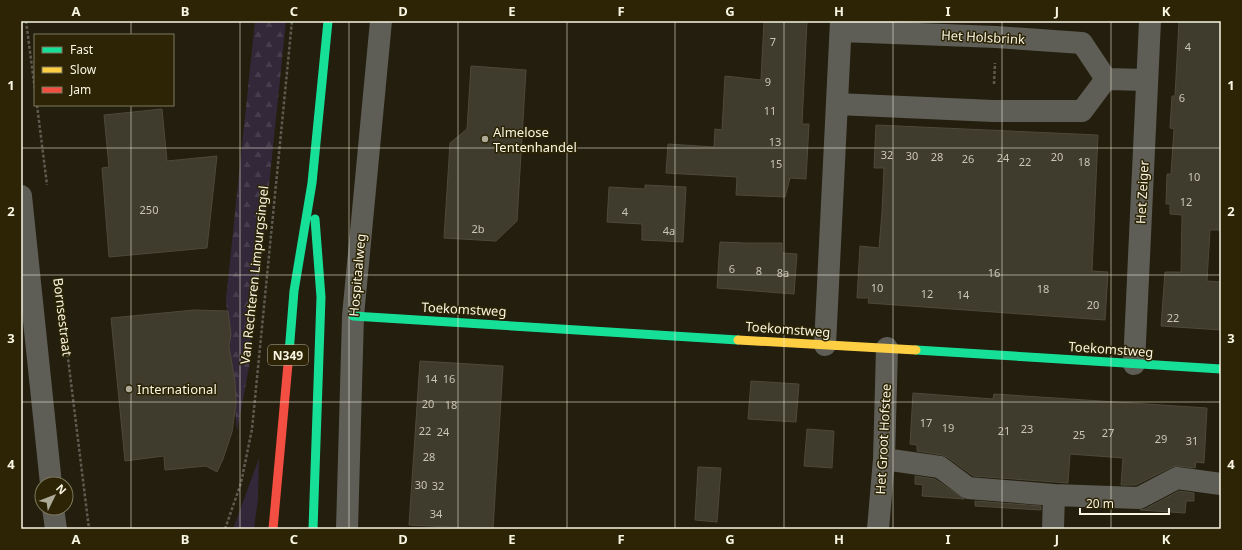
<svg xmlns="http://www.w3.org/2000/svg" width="1242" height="550" viewBox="0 0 1242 550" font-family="'Noto Sans',sans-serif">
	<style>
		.grass { fill: #322839 }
		.forest { fill: url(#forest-firs) }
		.building { fill: #3f3b2d; stroke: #4d493b }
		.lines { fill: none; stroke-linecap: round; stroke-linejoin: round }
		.path { stroke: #5d5a50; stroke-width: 2.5; stroke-dasharray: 3 2; stroke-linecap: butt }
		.street { stroke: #5e5d56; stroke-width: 22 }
		.fast { stroke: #16e098; stroke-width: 9 }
		.slow { stroke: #ffcf43; stroke-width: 9 }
		.jam { stroke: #f24e42; stroke-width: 9 }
		.grid { fill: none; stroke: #f9f5e3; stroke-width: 1; stroke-opacity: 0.55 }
		.poi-dot { fill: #aeaa98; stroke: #2c2404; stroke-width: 1.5 }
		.labels { text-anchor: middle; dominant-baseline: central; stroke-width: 3; stroke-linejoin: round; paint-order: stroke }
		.number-label { font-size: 11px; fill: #cac6b6 }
		.shield { fill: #2c2404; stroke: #bcb6a0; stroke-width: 1 }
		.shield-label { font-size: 12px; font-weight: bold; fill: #f9f5e3 }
		.street-label { font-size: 13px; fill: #f9f5e3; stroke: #2c2404 }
		.poi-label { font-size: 13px; fill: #f9f5e3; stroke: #2c2404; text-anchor: start }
		.neatline { fill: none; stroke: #f9f5e3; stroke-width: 1.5 }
		.grid-label { font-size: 13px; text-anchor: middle; font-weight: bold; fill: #f9f5e3 }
	</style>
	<defs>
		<pattern id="forest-firs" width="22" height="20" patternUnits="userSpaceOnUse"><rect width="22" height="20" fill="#322839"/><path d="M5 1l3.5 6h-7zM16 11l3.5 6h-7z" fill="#463d4c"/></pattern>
	</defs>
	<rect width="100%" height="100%" fill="#231e0d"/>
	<path class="grass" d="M259,458L258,499L254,529H233Z"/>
	<path class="forest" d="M255,21H286L261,263L252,319L250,362L237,431L226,299Z"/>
	<path class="building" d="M764,21H807L802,124H809L806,179L790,178L785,197L736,195L737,177L666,173L668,144L714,147L715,129L722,130L725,76L761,80Z
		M1179,21H1221V230H1210L1207,281L1221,282V330L1161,326L1165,272H1181L1182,215L1170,214V204H1166L1167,174H1171L1174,129L1170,128L1172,96H1175Z
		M471,66L526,70L517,221L496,241L444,238L450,143L467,129Z
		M162,109L167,161L217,156L207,248L109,257L102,168L109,167L104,115Z
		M876,125L1098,135L1092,271L1108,272L1105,320L868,303L869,298H857L860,246L879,248L882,212L884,168H874Z
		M645,185L686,187L683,242L642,240V224L607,222L609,187L645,189Z
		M720,242L746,243H782V253L797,254L794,294L717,288Z
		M194,310L228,311L231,334L229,346L235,382L236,404L232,432L223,459L217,472L206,466L165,470L164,456L125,461L111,318Z
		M420,361L503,366L493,529L409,525Z
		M751,381L799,384L796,422L748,419Z
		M913,393L993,399L994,394L1207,408L1204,463L1196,462L1195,468L1179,466L1172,467L1136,485H1121L1123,458L1070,454L1068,483L973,476L947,457L942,455L917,451V445L910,444Z
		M807,429L834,431L832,468L804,466Z
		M698,467L721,468L717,522L695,520Z
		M915,476L935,479L964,499L922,496L923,485L915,484Z
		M1179,491L1194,493V501H1186L1185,513L1140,510L1145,509Z
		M975,501L1041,506V510L975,506Z"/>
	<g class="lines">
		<path class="path" d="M26,21L35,90
			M994,84L995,63
			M37,105L47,185
			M59,285L89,529
			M225,529L241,483L252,429L292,21"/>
		<path class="street" d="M841,31L996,37L1082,43L1106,79L1147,80
			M837,104L993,111H1082L1106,79
			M21,196L51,484
			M825,345L841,21
			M1134,364L1150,21
			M884,459L940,467L968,488L1054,495L1139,498L1177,478L1221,484
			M53,508L56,529
			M347,529L353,316L381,21
			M878,529L884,459L887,348
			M1053,529L1054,495"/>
		<path class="fast" d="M353,316L738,340
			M916,350L1221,369
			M289,353L294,291L312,183L328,21
			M313,529L321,297L315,219"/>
		<path class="slow" d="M738,340L916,350"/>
		<path class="jam" d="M273,529L289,353"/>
	</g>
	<path class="grid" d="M131,21V35M240,21V529M349,21V529M458,21V529M567,21V529M675,21V529M784,21V529M893,21V529M1002,21V529M1111,21V529M131,105V529M21,148H1221M21,275H1221M21,402H1221"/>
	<g class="poi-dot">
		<circle cx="485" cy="139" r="4"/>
		<circle cx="129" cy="389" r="4"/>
	</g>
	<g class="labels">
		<g class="number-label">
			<text x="773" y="41">7</text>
			<text x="1188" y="46">4</text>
			<text x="768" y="81">9</text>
			<text x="1182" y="97">6</text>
			<text x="770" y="110">11</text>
			<text x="775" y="141">13</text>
			<text x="887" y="154">32</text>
			<text x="912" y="155">30</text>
			<text x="937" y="156">28</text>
			<text x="1057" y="156">20</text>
			<text x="1003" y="157">24</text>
			<text x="968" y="158">26</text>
			<text x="1025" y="161">22</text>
			<text x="1084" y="161">18</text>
			<text x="776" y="163">15</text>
			<text x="1194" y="176">10</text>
			<text x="1186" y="201">12</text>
			<text x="149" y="209">250</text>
			<text x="625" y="211">4</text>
			<text x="478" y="228">2b</text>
			<text x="669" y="230">4a</text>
			<text x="732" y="268">6</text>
			<text x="759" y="270">8</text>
			<text x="783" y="272">8a</text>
			<text x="994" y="272">16</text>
			<text x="877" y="287">10</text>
			<text x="1043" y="288">18</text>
			<text x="927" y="293">12</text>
			<text x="963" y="294">14</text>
			<text x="1093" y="304">20</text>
			<text x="1173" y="317">22</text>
			<text x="431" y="378">14</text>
			<text x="449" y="378">16</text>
			<text x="428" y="403">20</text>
			<text x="451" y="404">18</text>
			<text x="926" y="422">17</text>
			<text x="948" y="427">19</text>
			<text x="1027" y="428">23</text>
			<text x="425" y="430">22</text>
			<text x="1004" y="430">21</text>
			<text x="443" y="431">24</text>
			<text x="1108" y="432">27</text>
			<text x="1079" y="434">25</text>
			<text x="1161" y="438">29</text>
			<text x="1192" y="440">31</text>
			<text x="429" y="456">28</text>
			<text x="421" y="484">30</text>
			<text x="438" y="485">32</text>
			<text x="436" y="513">34</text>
		</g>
		<rect class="shield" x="268" y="345" width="40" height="20" rx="3"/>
		<g class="shield-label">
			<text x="288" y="355">N349</text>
		</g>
		<g class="street-label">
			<text transform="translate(983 37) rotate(3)">Het Holsbrink</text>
			<text transform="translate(1142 192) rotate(-87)">Het Zeiger</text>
			<text transform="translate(254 275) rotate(-84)">Van Rechteren Limpurgsingel</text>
			<text transform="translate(357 275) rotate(-85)">Hospitaalweg</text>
			<text transform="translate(464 309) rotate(3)">Toekomstweg</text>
			<text transform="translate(63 317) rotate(83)">Bornsestraat</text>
			<text transform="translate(788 329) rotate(4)">Toekomstweg</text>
			<text transform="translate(1111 349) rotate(4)">Toekomstweg</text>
			<text transform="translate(883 439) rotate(-87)">Het Groot Hofstee</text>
		</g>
		<g class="poi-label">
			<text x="493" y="132">Almelose<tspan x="493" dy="15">Tentenhandel</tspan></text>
			<text x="137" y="389">International</text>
		</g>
	</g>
	<rect width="1242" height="550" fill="none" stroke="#2c2404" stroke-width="44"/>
	<rect x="34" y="34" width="140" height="72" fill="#2c2404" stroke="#7e785d"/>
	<rect x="42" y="47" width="20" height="6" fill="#16e098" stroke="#7e785d"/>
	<text x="70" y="54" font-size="12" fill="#f9f5e3">Fast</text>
	<rect x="42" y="67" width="20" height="6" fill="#ffcf43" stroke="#7e785d"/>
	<text x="70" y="74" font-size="12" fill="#f9f5e3">Slow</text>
	<rect x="42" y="87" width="20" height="6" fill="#f24e42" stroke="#7e785d"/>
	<text x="70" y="94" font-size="12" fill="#f9f5e3">Jam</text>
	<g transform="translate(54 496) rotate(47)"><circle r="19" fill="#2c2404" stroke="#7e785d"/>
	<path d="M0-3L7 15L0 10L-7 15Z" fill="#aeaa98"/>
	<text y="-6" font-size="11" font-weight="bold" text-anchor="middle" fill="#f9f5e3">N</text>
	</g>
	<path d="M1080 508v6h89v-6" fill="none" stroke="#f9f5e3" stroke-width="2"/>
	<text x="1086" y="508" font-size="12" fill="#f9f5e3" stroke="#2c2404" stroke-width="3" paint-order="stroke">20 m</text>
	<rect x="22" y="22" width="1198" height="506" class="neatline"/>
	<g class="grid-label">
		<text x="76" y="16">A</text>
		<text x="185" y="16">B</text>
		<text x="294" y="16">C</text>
		<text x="403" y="16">D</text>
		<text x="512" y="16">E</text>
		<text x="621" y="16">F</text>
		<text x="730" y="16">G</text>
		<text x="839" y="16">H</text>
		<text x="948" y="16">I</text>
		<text x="1057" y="16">J</text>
		<text x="1166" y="16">K</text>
		<text x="11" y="90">1</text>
		<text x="1231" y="90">1</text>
		<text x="11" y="216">2</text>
		<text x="1231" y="216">2</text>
		<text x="11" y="343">3</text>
		<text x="1231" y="343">3</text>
		<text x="11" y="469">4</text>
		<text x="1231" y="469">4</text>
		<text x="76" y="544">A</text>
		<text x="185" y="544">B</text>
		<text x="294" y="544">C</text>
		<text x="403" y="544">D</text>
		<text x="512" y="544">E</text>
		<text x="621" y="544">F</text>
		<text x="730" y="544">G</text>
		<text x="839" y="544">H</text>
		<text x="948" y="544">I</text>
		<text x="1057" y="544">J</text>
		<text x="1166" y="544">K</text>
	</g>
</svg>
